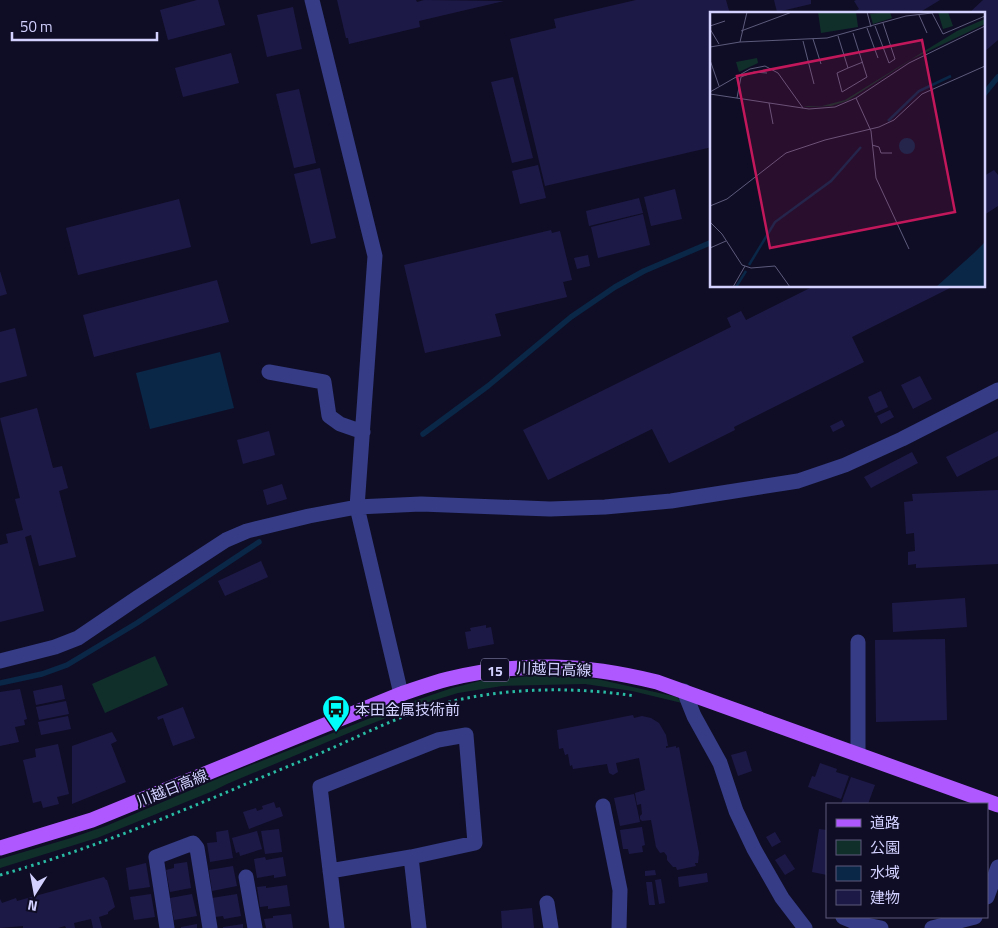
<svg xmlns="http://www.w3.org/2000/svg" width="998" height="928" viewBox="0 0 998 928" font-family="'Titillium Web','Noto Sans JP',sans-serif">
	<style>
		.green { fill: #102f2b }
		.water { fill: #0a2748 }
		.lines { fill: none; stroke-linecap: round; stroke-linejoin: round }
		.stream { stroke: #0a2748; stroke-width: 5.5 }
		.building { fill: #1d1947 }
		.path { stroke: #29bba3; stroke-width: 3; stroke-dasharray: 2.5 4; stroke-linecap: butt }
		.minor { stroke: #363c86; stroke-width: 15 }
		.major { stroke: #af58ff; stroke-width: 15 }
		.labels { text-anchor: middle; dominant-baseline: central; stroke-width: 4; stroke-linejoin: round; paint-order: stroke }
		.shield { fill: #0f0d25; stroke: #9896be; stroke-width: 1 }
		.shield-label { font-size: 14px; font-weight: bold; fill: #d2d1ff }
		.street-label { font-size: 15px; fill: #d2d1ff; stroke: #0f0d25 }
		.poi-label { font-size: 15px; fill: #d2d1ff; stroke: #0f0d25; text-anchor: start }
		.inset-river { fill: none; stroke: #0a2748; stroke-width: 2.5 }
		.inset-road { fill: none; stroke: #5d5b7c; stroke-width: 1 }
		.view { fill: #c2185b; fill-opacity: 0.15; stroke: #c2185b; stroke-width: 2.5 }
		.inset-edge { fill: none; stroke: #d2d1ff; stroke-width: 2.5 }
	</style>
	<rect width="100%" height="100%" fill="#0f0d25"/>
	<path class="green" d="M155,656L168,685L105,713L92,684Z
		M541,675L597,679L677,697L682,703L632,691L585,684L502,686L458,693L422,704L363,727L227,784L213,791L97,838L0,868V859L71,838L106,826L236,771L411,702L452,688L480,681Z"/>
	<path class="water" d="M220,352L234,408L150,429L136,373Z"/>
	<g class="lines">
		<path class="stream" d="M984,94L998,77
			M423,434L488,386L571,317L615,287L644,271L712,242
			M0,683L42,674L67,665L137,623L259,542"/>
	</g>
	<path class="building" d="M197,0H218L225,25L168,40L160,10Z
		M337,0H416L417,2L424,0L504,1L419,21L420,27L349,44L348,38H346Z
		M636,0H726L730,14H712V147L545,186L510,39L556,28L554,19Z
		M774,0H811V4L777,12Z
		M856,0H940L917,14H851L859,9L854,1Z
		M983,0H998V40L984,52V14H968Z
		M293,7L302,49L267,57L257,15Z
		M231,53L239,83L183,97L175,68Z
		M513,77L533,158L512,163L491,82Z
		M299,89L316,163L294,168L276,94Z
		M538,165L546,198L520,204L512,171Z
		M320,168L336,238L311,244L294,174Z
		M994,170L998,175V206L984,215V176Z
		M675,189L682,219L651,226L644,197Z
		M639,198L643,213L589,226L586,211Z
		M179,199L191,247L78,275L66,228Z
		M643,214L650,245L598,258L591,227Z
		M551,230L552,233L560,231L572,280L563,282L567,297L495,314L501,336L425,353L404,265Z
		M588,255L590,266L577,269L574,258Z
		M0,271L7,294L0,296Z
		M217,280L229,322L94,357L83,315Z
		M814,286H954L852,337L864,362L734,427L735,430L669,463L652,429L548,480L523,430L731,327L727,318L741,311L746,320Z
		M15,328L27,376L0,383V332Z
		M920,376L932,399L913,409L901,385Z
		M881,391L888,407L875,413L868,397Z
		M37,408L53,468L62,466L68,488L59,491L76,557L39,566L31,535L25,537L44,611L0,622V545L8,543L6,534L23,530L15,499L20,498L0,418Z
		M890,410L894,417L881,424L877,416Z
		M842,420L845,426L833,432L830,426Z
		M269,431L275,455L243,464L237,440Z
		M998,431V456L957,477L946,457Z
		M912,452L918,463L871,488L864,477Z
		M282,484L287,499L267,505L263,490Z
		M998,490V564L916,568V564L908,565V552L915,551L914,533L906,534L904,502L913,501L912,494Z
		M261,561L268,577L225,596L218,581Z
		M965,598L967,627L893,632L892,603Z
		M486,625V628L491,627L494,644L468,649L465,632L471,631L470,628Z
		M945,639L947,720L876,722L875,640Z
		M62,685L65,699L36,705L33,691Z
		M20,689L27,719L24,720L25,725L15,727L19,742L0,746V692Z
		M66,701L69,714L39,720L36,707Z
		M183,707L195,738L173,746L163,718L158,720L157,717Z
		M633,715L634,718L642,716L651,718L659,723L666,735L668,746H666V748L676,746V748L679,747L699,853L698,863H695L696,866L677,870L676,867H673L667,860V856L664,852L660,853L656,847L651,820L642,821L640,819V816L642,814L641,804L637,805L635,793L645,790L639,758L616,763L618,772L613,775L609,773L607,764L573,769L572,765L570,766L568,754L565,755L563,748L559,749L557,730Z
		M68,716L71,729L41,735L38,722Z
		M112,732L117,741L111,744L126,782L72,804V746Z
		M58,744L69,794L57,797L59,804L43,808L41,801L33,803L23,760L36,757L35,749Z
		M746,751L752,771L738,776L731,755Z
		M820,763L837,769L836,772L849,776L841,799L808,787L812,776L815,777Z
		M851,777L875,785L868,804H841Z
		M634,794L640,822L620,826L614,798Z
		M274,802L276,808L280,807L283,816L249,829L243,812L256,808L257,811L263,809L262,806Z
		M642,827L645,845L642,846L643,852L629,854L628,849H623L620,830Z
		M279,829L282,852L265,854L261,831Z
		M819,829L827,830V875L812,872Z
		M228,830L233,858L210,862L207,843L217,842L216,832Z
		M257,831L262,849L240,856L239,852L236,853L232,838Z
		M775,832L781,842L772,847L766,837Z
		M785,854L795,869L785,875L775,860Z
		M265,857L266,860L283,857L286,876L274,878V875L257,878L254,859Z
		M187,862L191,888L170,892L166,870L174,868V864Z
		M146,863L150,887L129,890L126,868Z
		M233,866L237,886L212,891L209,870Z
		M655,870L656,875L645,876V871Z
		M707,873L708,882L679,887L678,877Z
		M104,877L106,880H107L115,907L108,912V914L99,917L102,928H93L91,919L74,923L75,928H66L65,926L58,928H23V926L0,928V899L2,903L16,898L17,901Z
		M661,879L665,903L659,904L655,880Z
		M646,882H652L655,905H649Z
		M287,885L290,906L268,909V906L260,907L257,887L266,886V888Z
		M151,894L155,917L134,920L130,897Z
		M192,894L197,916L174,920L170,898Z
		M237,894L241,916L224,919L223,916L215,917L212,898Z
		M532,908L534,928H502L501,911Z
		M291,914L293,928H266L264,919L273,918V916Z
		M197,924V928H181V927Z
		M243,924V928H223V927Z"/>
	<g class="lines">
		<path class="path" d="M0,875C96,848 187,809 279,770C299,762 319,754 339,745C365,733 391,721 418,711C485,688 565,685 635,696"/>
		<path class="minor" d="M312,0L375,256L357,507L401,694
			M269,372L324,382L329,416L340,424L363,432
			M0,661L55,647L78,638L137,598L226,540L247,531L309,516L357,507L421,504L550,509L605,507L671,501L798,481L845,465L902,439L998,390
			M684,691L694,716L720,763L736,811L754,849L782,898L805,928
			M858,754V642
			M603,806L620,890L619,928
			M330,871L411,857
			M246,877L255,928
			M987,897L998,867
			M547,903L551,928
			M843,917L857,923L881,928
			M167,928L156,857L193,843L197,848L210,928
			M337,928L320,787L438,740L466,735L475,843L411,857L419,928
			M932,928L975,917"/>
		<path class="major" d="M0,848L92,820L401,694C416,689 432,683 448,679C522,661 584,664 657,682L998,805"/>
	</g>
	<defs>
		<symbol id="bus-pin" viewBox="-11 -11 22 30"><path d="M0 17L-7.5 6A9.5 9.5 0 1 1 7.5 6Z" fill="#00fcfb" stroke="#0f0d25"/><path d="M-5-6H5V4H4V6H2V4H-2V6H-4V4H-5ZM-3.5-4V0h7V-4ZM-3.5 1.2v1.5H-2V1.2ZM2 1.2v1.5H3.5V1.2Z" fill="#111"/></symbol>
	</defs>
	<g fill-rule="evenodd">
		<use href="#bus-pin" x="320" y="693" width="32" height="43"/>
	</g>
	<g class="labels">
		<rect class="shield" x="481" y="658.5" width="28" height="23" rx="4"/>
		<g class="shield-label">
			<text x="495" y="670">15</text>
		</g>
		<g class="street-label">
			<text transform="translate(554 669) rotate(2)">川越日高線</text>
			<text transform="translate(172 788) rotate(-22)">川越日高線</text>
		</g>
		<g class="poi-label">
			<text x="355" y="709">本田金属技術前</text>
		</g>
	</g>
	<g transform="translate(710 12)">
		<rect width="275" height="275" fill="#0f0d25"/>
		<path d="M108,0H146L148,15L111,21ZM180,0L182,6L163,12L160,2ZM228,0H238L243,14L233,17ZM275,7V12L202,47L137,89L121,94L98,95L93,94H112L135,88L247,19ZM47,46L48,51L29,60L26,50Z" fill="#102f2b"/>
		<path d="M189 134a8 8 0 1 1 16 0a8 8 0 1 1-16 0ZM275,230V275H226L264,241Z" fill="#0a2748"/>
		<path class="inset-river" d="M178,109L209,79L241,64M39,253L65,210L121,169L151,135M26,275L36,259"/>
		<path class="inset-road" d="M157,0L161,15M209,3L217,21M0,14L15,9M165,14L179,51L185,47L173,11M157,16L168,46M0,17L9,32M31,19L82,0M128,24L138,56L127,61L132,80L157,65L143,21M103,27L111,52M93,29L104,72M30,30L37,0M0,35L30,30L117,26L196,4L222,1L233,22L275,4M0,48L9,74M138,56L153,50M0,80L40,57L55,54L68,61L93,96M0,82L99,97L125,95L146,86L199,51L275,14M27,86L31,65L44,60L57,61M146,86L161,119L166,166L199,237M59,91L63,112M162,133L169,135L171,141H182M0,194L17,187L76,141L115,128L169,115L184,108L212,82L275,54M0,210L12,222L32,253L41,256L65,254L80,275M0,236L16,229M23,275L35,254"/>
		<path class="view" d="M212,28L245,200L60,236L27,64Z"/>
		<rect width="275" height="275" class="inset-edge"/>
	</g>
	<rect x="826" y="803" width="162" height="115" fill="#0f0d25" stroke="#5d5b7c"/>
	<rect x="836" y="819" width="25" height="8" fill="#af58ff" stroke="#5d5b7c"/>
	<text x="870" y="828" font-size="15" fill="#d2d1ff">道路</text>
	<rect x="836" y="840" width="25" height="15" fill="#102f2b" stroke="#5d5b7c"/>
	<text x="870" y="853" font-size="15" fill="#d2d1ff">公園</text>
	<rect x="836" y="866" width="25" height="15" fill="#0a2748" stroke="#5d5b7c"/>
	<text x="870" y="878" font-size="15" fill="#d2d1ff">水域</text>
	<rect x="836" y="890" width="25" height="15" fill="#1d1947" stroke="#5d5b7c"/>
	<text x="870" y="903" font-size="15" fill="#d2d1ff">建物</text>
	<g transform="translate(35 893) rotate(191)" stroke="#0f0d25" stroke-width="4" paint-order="stroke">
	<path d="M0-4L9 19L0 12L-9 19Z" fill="#d2d1ff"/>
	<text y="-8" font-size="14" font-weight="bold" text-anchor="middle" fill="#d2d1ff">N</text>
	</g>
	<path d="M12 32v8h145v-8" fill="none" stroke="#d2d1ff" stroke-width="2.5"/>
	<text x="20" y="32" font-size="15" fill="#d2d1ff" stroke="#0f0d25" stroke-width="4" paint-order="stroke">50 m</text>
</svg>
